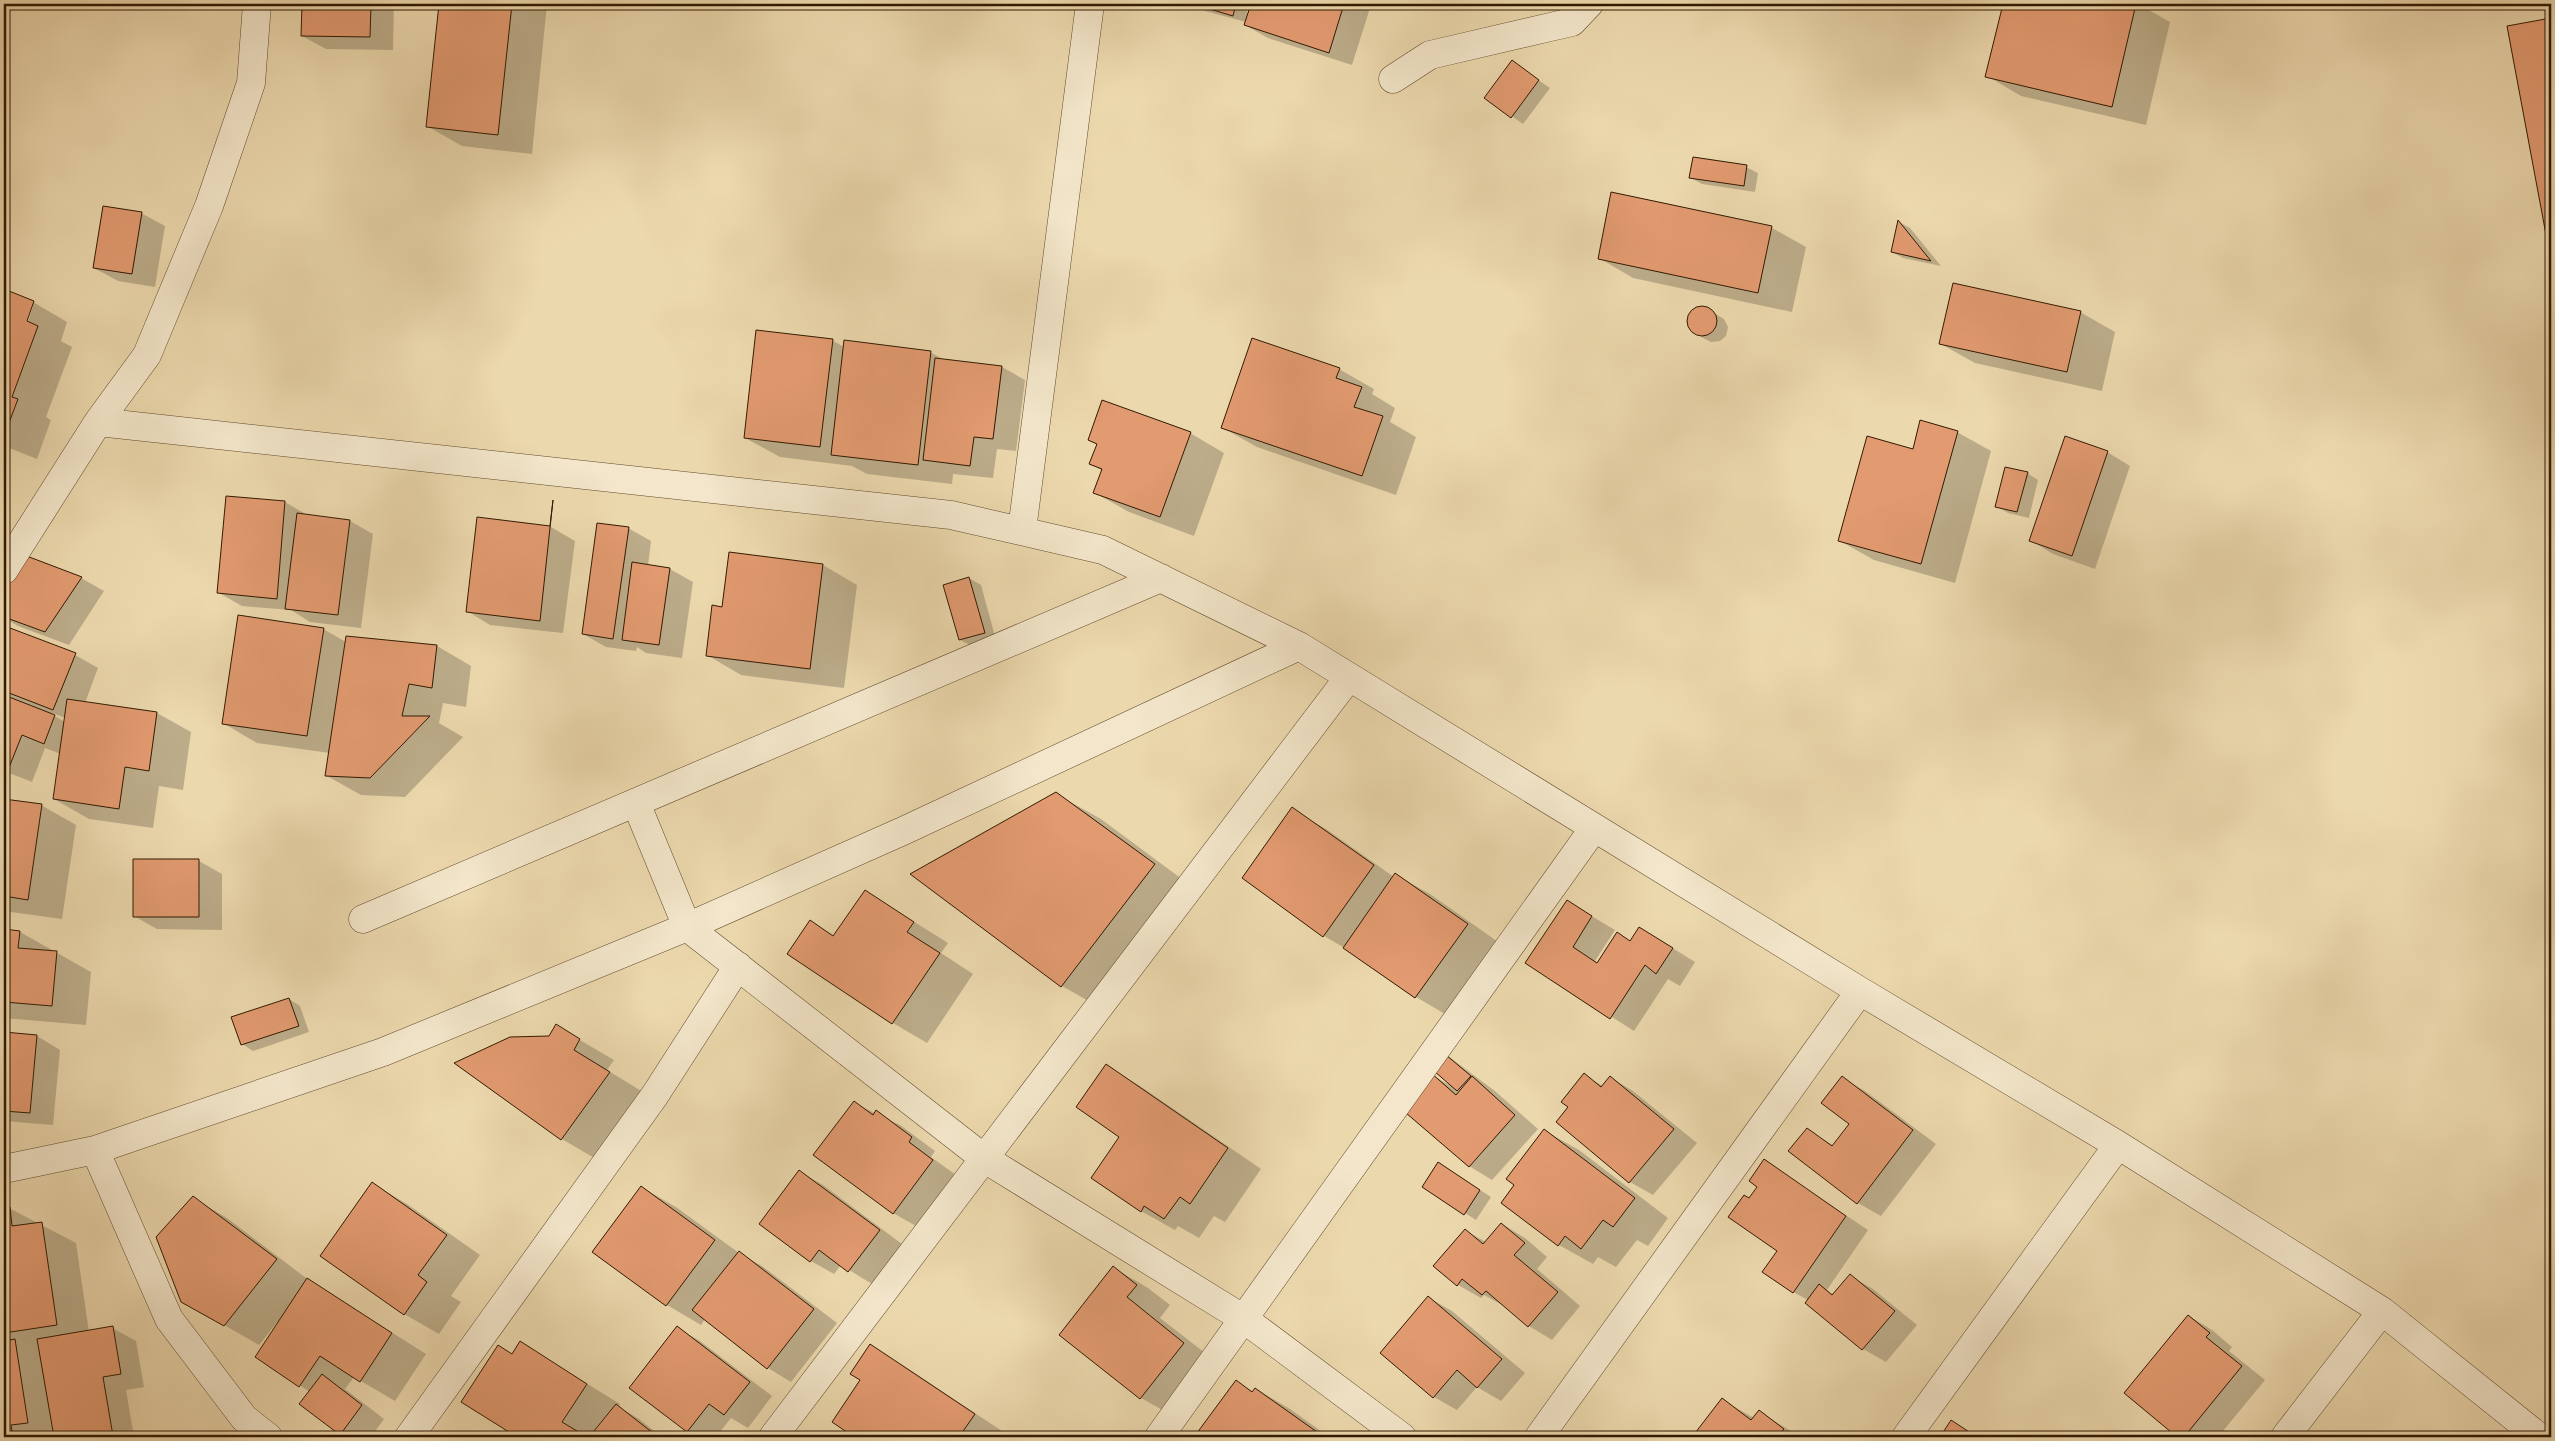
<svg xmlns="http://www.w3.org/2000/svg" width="2555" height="1441" viewBox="0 0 2555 1441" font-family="Alegreya,serif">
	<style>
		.shadow { fill: #0003; fill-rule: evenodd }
		.building { fill: #e29a70; stroke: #311901 }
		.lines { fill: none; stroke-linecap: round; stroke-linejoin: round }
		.street-casing { stroke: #60492c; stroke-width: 29 }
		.street { stroke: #f3e6ca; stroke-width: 28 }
	</style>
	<rect width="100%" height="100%" fill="#ecd8ad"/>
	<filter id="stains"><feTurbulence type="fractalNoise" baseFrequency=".004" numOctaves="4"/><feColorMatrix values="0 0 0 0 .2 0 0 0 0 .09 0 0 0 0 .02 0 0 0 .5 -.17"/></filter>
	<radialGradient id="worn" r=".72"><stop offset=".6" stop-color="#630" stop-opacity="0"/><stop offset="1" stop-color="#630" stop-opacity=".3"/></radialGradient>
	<path class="shadow" d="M303,4H394L393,50L326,49L302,36Z
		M440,4H547L532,154L462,146L427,126Z
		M1194,4H1249L1247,12L1249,13L1252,4H1362L1370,8L1352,65L1268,38L1245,25L1246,22L1205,11Z
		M2004,4H2148L2147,9L2170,22L2146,125L2021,96L1987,76Z
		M2551,19V242L2548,240L2508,27Z
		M1512,62L1550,88L1523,124L1486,98Z
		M1746,167L1758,173L1755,192L1702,184L1691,178Z
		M1612,194L1772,228L1806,247L1792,312L1633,278L1599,258Z
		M141,213L165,226L155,287L118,281L94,268Z
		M1899,222L1910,228L1941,266L1903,258L1892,252Z
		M4,291L33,302L67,322L61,341L72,347L46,417L51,420L37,459L4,446ZM31,306H33L26,328L23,327Z
		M1704,307L1724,319L1728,327L1726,336L1720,341L1711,342L1703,338L1691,331L1688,323L1689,314L1696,308Z
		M2080,312L2115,332L2102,391L1975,363L1941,344Z
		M832,340L844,347L930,352L946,361L1002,367L1025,380L1016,451L997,449L993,478L953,474L952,484L867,474L852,466L780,457L745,438Z
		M1339,369L1374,389L1372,394L1395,408L1390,422L1416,437L1396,495L1257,447L1223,428Z
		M1957,432L1991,451L1955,583L1874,560L1840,541L1914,450Z
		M1190,433L1224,453L1194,536L1129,512L1095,493L1103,471L1090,464L1098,445L1089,440Z
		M2107,452L2130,466L2095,569L2053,554L2030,540Z
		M2027,473L2038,480L2029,518L2008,513L1996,506Z
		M227,497L285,502L309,516L350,521L373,534L361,628L310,622L291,610L242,606L219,593Z
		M479,518L551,527L575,541L563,633L490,625L467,611Z
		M628,528L651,541L648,566L670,569L693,582L682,658L646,653L637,647L636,651L606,647L583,634Z
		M25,557L81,578L104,591L69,645L18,626L4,618V596Z
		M823,565L857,585L844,688L741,675L707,655L723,608Z
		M969,578L981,585L996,640L972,646L960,640Z
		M11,629L75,655L98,668L85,703L157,713L191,732L183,790L159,786L153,828L89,819L54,799L61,754L45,748L32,782L4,771V697L10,699L11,697L4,694V649ZM52,713L66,718L65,722L51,714Z
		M323,629L346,642L347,637L437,646L471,666L466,707L443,703L439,723L463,737L405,797L361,795L327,776L330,753L257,743L223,723Z
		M1056,794L1101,819L1198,891L1106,1011L1062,986L912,874Z
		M4,800L41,805L76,825L62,919L4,911Z
		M1292,809L1326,829L1394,877L1396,875L1430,894L1501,944L1450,1017L1416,997L1348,950L1324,936Z
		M135,860L199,861L222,874V930L157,929L134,916Z
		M865,891L948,943L941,953L973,974L927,1043L893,1023L789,954L811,922L835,936Z
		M1568,902L1615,930L1595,961L1598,963L1631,942L1640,928L1695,962L1680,986L1668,979L1634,1031L1527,963Z
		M4,926L12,931L20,932L91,972L86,1025L4,1018Z
		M289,999L300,1006L309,1032L253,1051L242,1044Z
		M556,1026L614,1060L607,1070L643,1092L596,1159L562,1139L457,1063L550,1037Z
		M4,1033L37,1036L60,1050L53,1125L4,1121Z
		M1440,1050L1495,1091L1538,1129L1492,1180L1469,1166L1430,1074L1451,1086Z
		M1106,1066L1140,1086L1261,1169L1225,1222L1214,1216L1199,1238L1178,1226L1175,1230L1141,1211L1121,1137Z
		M1584,1075L1603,1086L1610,1077L1633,1091L1697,1143L1653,1195L1630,1182L1569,1107Z
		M1842,1078L1865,1091L1936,1144L1881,1216L1858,1203L1807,1129L1834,1146L1851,1124Z
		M854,1103L900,1125L935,1151L931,1157L956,1175L916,1226L893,1213Z
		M1545,1131L1579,1150L1668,1218L1648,1246L1637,1240L1616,1267L1598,1257L1593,1264L1559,1245L1516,1185Z
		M1764,1161L1868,1230L1827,1290L1834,1295L1850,1276L1873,1289L1917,1325L1886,1362L1863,1349L1808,1300L1793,1292L1779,1251L1749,1200L1759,1186Z
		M1449,1170L1491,1197L1476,1220L1465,1213Z
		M800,1172L823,1185L902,1244L872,1284L841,1265L834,1274L811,1261Z
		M373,1184L407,1204L480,1255L451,1296L461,1302L439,1334L404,1314Z
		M641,1187L676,1207L739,1253L762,1266L837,1323L791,1382L768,1368L705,1319L701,1325L667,1305L593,1252Z
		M193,1198L227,1218L310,1281L426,1354L395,1401L354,1377L345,1389L384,1419L371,1437H347L340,1434L310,1392L257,1357L280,1322L278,1321L259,1345L182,1301Z
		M9,1208L76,1243L89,1332L112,1328L136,1341L144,1387L126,1390L134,1437H4V1209Z
		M1502,1224L1525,1238L1547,1257L1537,1269L1580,1306L1552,1340L1529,1326L1506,1307L1484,1295L1481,1298L1458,1285L1466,1231L1486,1242Z
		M1114,1268L1148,1288L1170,1305L1160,1318L1218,1363L1175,1417L1141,1398Z
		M1429,1298L1452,1311L1525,1373L1501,1401L1477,1387L1457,1410L1434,1397Z
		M2189,1316L2212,1330L2232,1347L2229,1351L2265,1380L2218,1437H2179L2125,1393Z
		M677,1328L700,1341L772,1396L748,1428L731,1418L716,1437H698L631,1388Z
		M521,1343L620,1404L619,1407L639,1419L662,1437H520L463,1401L513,1355Z
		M870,1346L904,1366L1008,1435L1007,1437H856L833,1422L861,1380Z
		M1236,1382L1254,1392L1256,1389L1290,1409L1329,1437H1196Z
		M1722,1400L1754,1418L1759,1412L1801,1437H1693Z"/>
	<path class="building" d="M302,4H371L370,37L301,36Z
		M439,4H512L498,135L426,127Z
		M1193,4H1236L1233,16Z
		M1251,4H1344L1329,53L1244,25Z
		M2003,4H2136L2112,107L1985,77Z
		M2551,18V240H2547L2507,26Z
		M1512,60L1539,80L1511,118L1484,98Z
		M1693,157L1747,165L1744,186L1689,178Z
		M1611,192L1772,226L1758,293L1598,259Z
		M103,206L142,212L132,274L93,268Z
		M1898,220L1931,261L1891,252Z
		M1953,283L2081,311L2067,372L1939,344Z
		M4,289L34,301L27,321L38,326L12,397L18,399L4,436Z
		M1687 321a15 15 0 1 1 30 0a15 15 0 1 1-30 0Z
		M756,330L833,339L820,447L744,438Z
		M1252,338L1340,368L1336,378L1362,387L1354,407L1383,416L1362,476L1221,428Z
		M844,340L931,351L918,465L831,455Z
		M935,358L1002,366L993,439L974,437L970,466L923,460Z
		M1102,400L1191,432L1160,517L1093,493L1102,469L1089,464L1097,444L1088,440Z
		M1920,420L1958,431L1921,564L1838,541L1867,436L1913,449Z
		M2065,436L2108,451L2072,556L2029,541Z
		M2005,467L2028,472L2017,512L1995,507Z
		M226,496L285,501L277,599L217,593Z
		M553,500L540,621L466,612L477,517L550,526Z
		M297,513L350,520L338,615L285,609Z
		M597,523L629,527L613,639L582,634Z
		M729,552L823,564L810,669L706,656L712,605L722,607Z
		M24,555L82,577L45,632L4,617V593Z
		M632,562L670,568L659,645L622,640Z
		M969,577L985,633L959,640L943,585Z
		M238,615L324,628L307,736L222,724Z
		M10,628L76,653L53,710L4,691V645Z
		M346,636L437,645L432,688L409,684L402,716H430L370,778L325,776Z
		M4,695L55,715L44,744L22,735L8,770L4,768Z
		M67,699L157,712L149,771L125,767L119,809L53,799Z
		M1056,792L1155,864L1061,987L910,874Z
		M4,799L42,804L28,900L4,896Z
		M1292,807L1374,865L1323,937L1242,878Z
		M133,859H199V917H133Z
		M1395,873L1468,924L1415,998L1343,948Z
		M865,890L914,922L907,932L940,953L892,1024L787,954L810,920L833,936Z
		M1567,900L1592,916L1573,947L1597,963L1617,932L1630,941L1639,927L1673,948L1656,974L1645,965L1610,1019L1525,963Z
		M4,929L20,931L18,948L57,951L52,1006L4,1002Z
		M289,998L299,1026L241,1045L231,1017Z
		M556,1024L580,1039L574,1050L610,1072L561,1140L454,1063L510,1037L549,1036Z
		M4,1032L37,1035L30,1113L4,1111Z
		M1439,1049L1471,1076L1457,1091L1426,1064Z
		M1106,1064L1228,1148L1190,1204L1180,1197L1164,1219L1144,1206L1141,1212L1091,1178L1119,1137L1076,1107Z
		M1430,1072L1456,1095L1472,1076L1515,1115L1469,1167L1399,1107Z
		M1584,1073L1601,1087L1610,1076L1674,1129L1629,1183L1556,1122L1568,1107L1561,1102Z
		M1842,1076L1913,1130L1857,1204L1788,1151L1807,1128L1832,1146L1849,1124L1821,1103Z
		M854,1101L873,1115L876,1110L912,1137L909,1142L933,1160L893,1214L813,1155Z
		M1544,1129L1635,1198L1613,1227L1603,1220L1581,1249L1565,1236L1558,1246L1501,1203L1514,1185L1506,1179Z
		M1764,1159L1846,1216L1793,1293L1762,1272L1777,1251L1728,1217L1744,1195L1749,1198L1757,1187L1749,1181Z
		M1438,1162L1480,1190L1464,1215L1422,1187Z
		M799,1170L880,1230L848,1272L819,1250L810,1262L759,1224Z
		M372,1182L447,1235L418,1275L427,1282L404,1315L320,1256Z
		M641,1186L715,1240L666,1306L592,1252Z
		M193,1196L277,1259L224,1326L181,1302L156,1237Z
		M10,1207L12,1226L42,1222L57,1325L4,1333V1208Z
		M1501,1223L1525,1243L1514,1255L1558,1292L1528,1327L1486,1291L1482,1295L1462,1279L1457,1286L1433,1266L1465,1229L1483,1244Z
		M739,1251L814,1309L767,1369L692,1310Z
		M1113,1266L1137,1285L1127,1297L1184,1343L1140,1399L1059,1335Z
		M1850,1274L1895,1311L1862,1350L1805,1303L1819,1284L1832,1295Z
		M307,1278L392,1333L360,1382L320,1356L299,1387L255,1357Z
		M1428,1296L1502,1359L1477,1388L1457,1370L1433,1398L1380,1353Z
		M2188,1315L2210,1333L2206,1337L2242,1366L2184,1437H2177L2124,1393Z
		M113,1326L121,1374L103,1377L113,1436L54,1437L37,1339Z
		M677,1326L750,1382L724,1415L709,1404L687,1432L629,1388Z
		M15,1339L28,1423L11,1425L13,1437H4V1341Z
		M520,1341L587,1384L562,1422L577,1431L573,1437H517L461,1402L498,1345L512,1354Z
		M870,1344L975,1414L959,1437H854L832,1422L860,1380L850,1374Z
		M322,1374L362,1405L340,1435L299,1404Z
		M1236,1380L1252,1392L1255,1388L1324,1437H1194Z
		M1722,1398L1751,1420L1759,1410L1784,1429L1777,1437H1692Z
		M616,1404L658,1437H589Z
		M1951,1420L1977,1437H1940Z"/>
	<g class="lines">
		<defs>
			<path id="street" d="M257,4L251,83L209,206L147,355L98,422L951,515L1103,550L1299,646L1860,991L2118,1145L2382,1311L2539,1437
				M1393,79L1430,55L1572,22L1589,4
				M1022,530L1090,4
				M4,570L98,422
				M636,803L687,927L985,1159L1244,1319L1402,1437
				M363,919L1161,578
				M95,1150L169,1319L244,1418L268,1437
				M4,1169L95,1150L383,1052L687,927L903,831L1299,646
				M409,1437L655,1095L738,966
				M773,1437L1349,677
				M1159,1437L1594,828
				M1539,1437L1860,991
				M1906,1437L2118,1145
				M2285,1437L2382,1311"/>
		</defs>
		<use href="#street" class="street-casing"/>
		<use href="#street" class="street"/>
	</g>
	<rect width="2555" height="1441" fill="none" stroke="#ecd8ad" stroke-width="20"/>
	<rect x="5" y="5" width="2545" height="1431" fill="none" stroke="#311901" stroke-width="2.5"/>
	<rect x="10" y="10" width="2535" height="1421" fill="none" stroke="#311901"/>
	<rect width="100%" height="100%" filter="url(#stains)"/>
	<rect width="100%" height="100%" fill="url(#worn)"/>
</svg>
